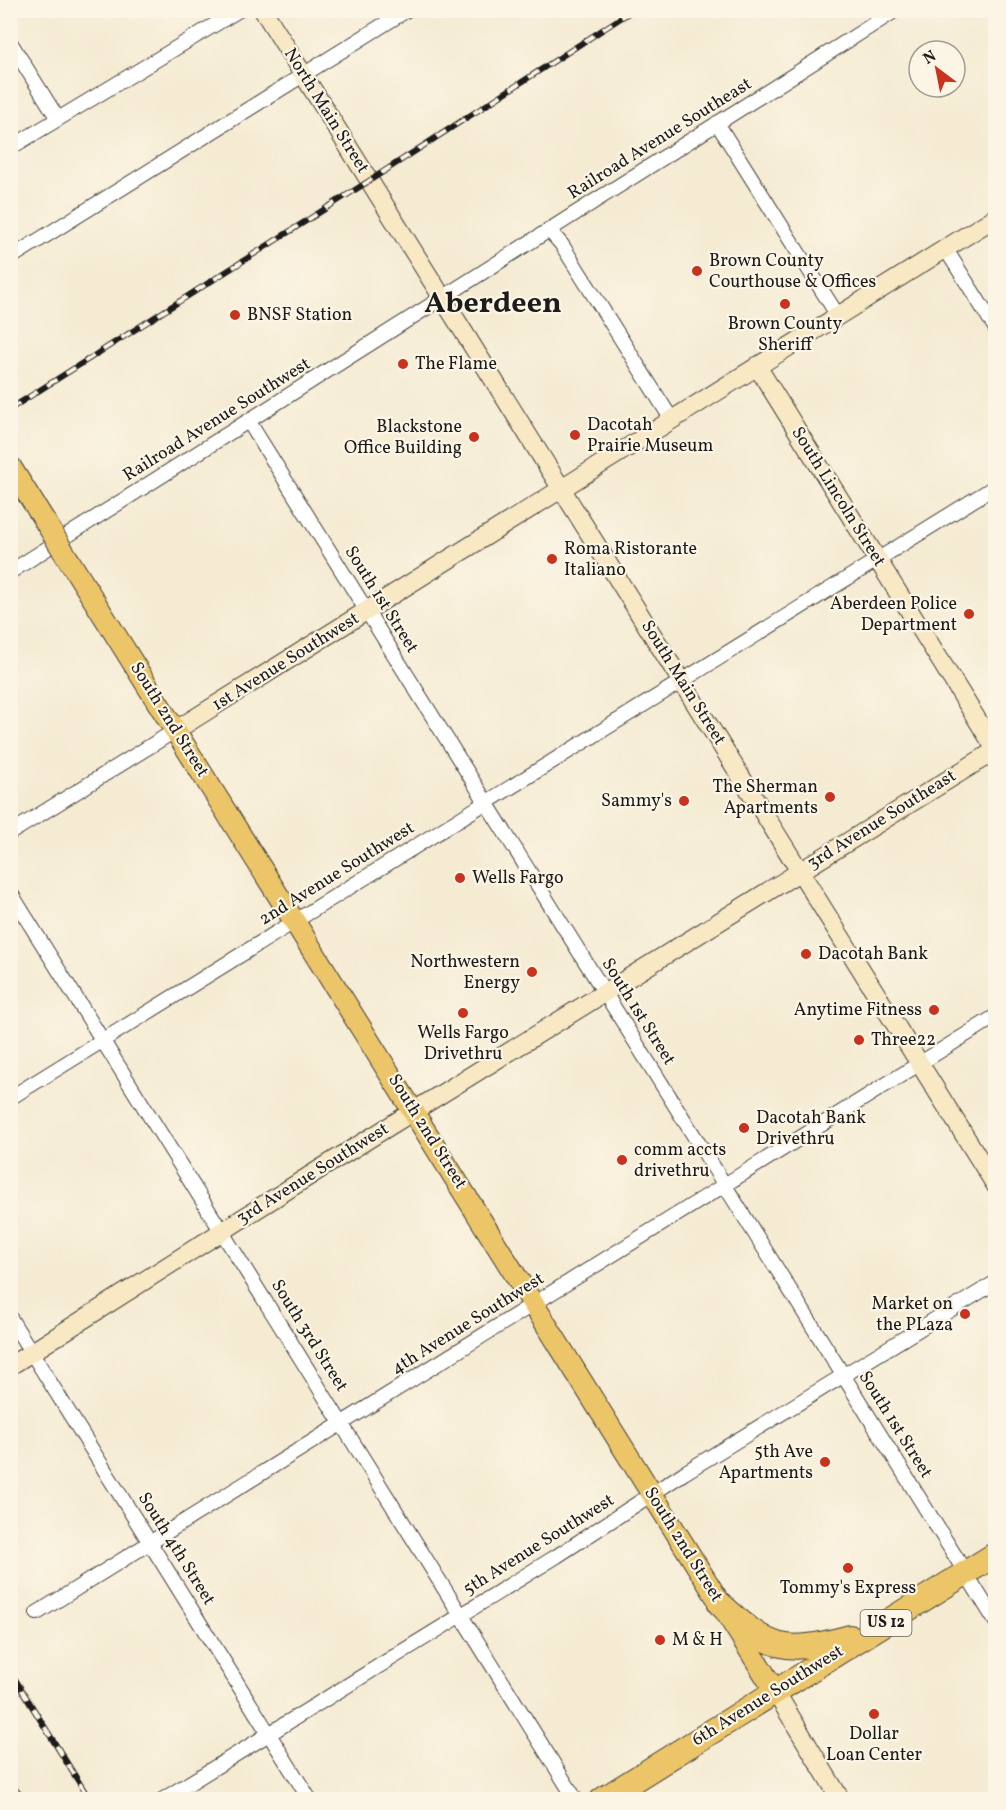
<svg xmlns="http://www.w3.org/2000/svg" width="1006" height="1810" viewBox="0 0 1006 1810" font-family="Vollkorn,serif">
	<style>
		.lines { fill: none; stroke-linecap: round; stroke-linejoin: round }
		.street-casing { stroke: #3d3b37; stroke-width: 16 }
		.secondary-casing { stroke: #3d3b37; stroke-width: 20 }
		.primary-casing { stroke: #3d3b37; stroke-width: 23 }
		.highway-casing { stroke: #3d3b37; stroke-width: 26 }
		.street { stroke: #fff; stroke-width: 14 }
		.secondary { stroke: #f8e8c3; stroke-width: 18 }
		.primary { stroke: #edc569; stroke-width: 21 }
		.highway { stroke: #edc569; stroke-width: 24 }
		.rail-casing { stroke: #1c1c1c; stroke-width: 6 }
		.rail { stroke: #fcf5e5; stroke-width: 4; stroke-dasharray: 11; stroke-linecap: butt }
		.primary-bridge-casing { stroke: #3d3b37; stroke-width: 23; stroke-linecap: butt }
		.primary-bridge { stroke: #edc569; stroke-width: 21 }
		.poi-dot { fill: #c8321e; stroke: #fcf5e5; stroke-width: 2 }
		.labels { text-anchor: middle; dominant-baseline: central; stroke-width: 4.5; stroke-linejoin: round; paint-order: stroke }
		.shield { fill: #fcf5e5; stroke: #5f5d58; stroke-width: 1.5 }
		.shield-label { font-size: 16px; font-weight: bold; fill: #1c1c1c }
		.street-label { font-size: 18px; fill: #1c1c1c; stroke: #fcf5e5 }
		.poi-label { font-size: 18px; fill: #1c1c1c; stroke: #fcf5e5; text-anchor: start }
		.town-label { font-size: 30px; font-weight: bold; fill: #1c1c1c; stroke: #fcf5e5 }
	</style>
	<rect width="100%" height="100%" fill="#fcf5e5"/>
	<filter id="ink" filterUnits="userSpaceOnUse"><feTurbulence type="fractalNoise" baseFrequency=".0167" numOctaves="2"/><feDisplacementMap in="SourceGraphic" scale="12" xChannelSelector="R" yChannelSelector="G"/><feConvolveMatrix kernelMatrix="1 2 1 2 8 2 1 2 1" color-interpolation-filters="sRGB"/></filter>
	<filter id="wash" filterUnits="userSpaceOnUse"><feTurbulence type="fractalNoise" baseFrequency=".008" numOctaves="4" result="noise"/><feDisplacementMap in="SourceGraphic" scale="24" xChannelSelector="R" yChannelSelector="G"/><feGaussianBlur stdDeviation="1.35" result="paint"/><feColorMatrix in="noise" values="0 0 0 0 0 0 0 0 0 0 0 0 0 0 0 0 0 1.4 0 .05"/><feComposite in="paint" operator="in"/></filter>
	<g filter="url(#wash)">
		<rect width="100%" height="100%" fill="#f5ebd3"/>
	</g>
	<g filter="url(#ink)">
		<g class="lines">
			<defs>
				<path id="street" d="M10,42L58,119
					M717,123L838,316
					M10,148L239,10
					M549,230L562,245L672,420
					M945,248L996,329
					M10,258L407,10
					M249,422L843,1375L996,1622
					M10,572L896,10
					M10,833L176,730
					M10,892L576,1800
					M10,1098L996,486
					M10,1318L310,1800
					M37,1613L996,1016
					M162,1800L557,1556L684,1473L996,1282"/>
				<path id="secondary" d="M263,10L996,1186
					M757,366L996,750
					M176,730L996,217
					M10,1366L317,1171L996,750
					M775,1691L841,1800
					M10,1794L15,1800"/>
				<path id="primary" d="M10,466L46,523
					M70,562L775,1691"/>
				<path id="highway" d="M720,1604C771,1650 782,1655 850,1637
					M602,1800L996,1554"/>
			</defs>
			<use href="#street" class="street-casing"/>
			<use href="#secondary" class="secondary-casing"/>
			<use href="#primary" class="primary-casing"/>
			<use href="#highway" class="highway-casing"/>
			<use href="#street" class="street"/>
			<use href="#secondary" class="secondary"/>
			<use href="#primary" class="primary"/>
			<use href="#highway" class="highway"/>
			<defs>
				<path id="rail" d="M10,409L369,181L633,10
					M10,1671L90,1800"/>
			</defs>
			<use href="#rail" class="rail-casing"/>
			<use href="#rail" class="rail"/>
			<defs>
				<path id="primary-bridge" d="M46,523L70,562"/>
			</defs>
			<use href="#primary-bridge" class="primary-bridge-casing"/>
			<use href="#primary-bridge" class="primary-bridge"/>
		</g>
	</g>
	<g class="poi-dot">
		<circle cx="697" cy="271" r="6"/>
		<circle cx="785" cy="304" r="6"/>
		<circle cx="235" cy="315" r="6"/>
		<circle cx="403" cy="364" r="6"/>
		<circle cx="575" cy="435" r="6"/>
		<circle cx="474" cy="437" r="6"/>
		<circle cx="552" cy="559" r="6"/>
		<circle cx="969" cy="614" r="6"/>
		<circle cx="830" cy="797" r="6"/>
		<circle cx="684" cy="801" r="6"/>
		<circle cx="460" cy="878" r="6"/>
		<circle cx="806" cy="954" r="6"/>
		<circle cx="532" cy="972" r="6"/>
		<circle cx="934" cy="1010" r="6"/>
		<circle cx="463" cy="1013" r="6"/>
		<circle cx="859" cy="1040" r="6"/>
		<circle cx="744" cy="1128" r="6"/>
		<circle cx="622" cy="1160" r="6"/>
		<circle cx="965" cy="1314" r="6"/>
		<circle cx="825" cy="1462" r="6"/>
		<circle cx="848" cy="1568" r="6"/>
		<circle cx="660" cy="1640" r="6"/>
		<circle cx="874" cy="1714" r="6"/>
	</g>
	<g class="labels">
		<rect class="shield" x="860.5" y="1610" width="51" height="26" rx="4.5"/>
		<g class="shield-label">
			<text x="886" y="1623">US 12</text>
		</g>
		<g class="street-label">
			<text transform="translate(326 111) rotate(58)">North Main Street</text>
			<text transform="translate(660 139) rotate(-32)">Railroad Avenue Southeast</text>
			<text transform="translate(217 420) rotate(-32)">Railroad Avenue Southwest</text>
			<text transform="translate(838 497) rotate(58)">South Lincoln Street</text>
			<text transform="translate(381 600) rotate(58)">South 1st Street</text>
			<text transform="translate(286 662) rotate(-32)">1st Avenue Southwest</text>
			<text transform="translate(683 683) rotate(58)">South Main Street</text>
			<text transform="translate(169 720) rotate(58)">South 2nd Street</text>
			<text transform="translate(882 820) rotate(-32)">3rd Avenue Southeast</text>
			<text transform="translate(337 874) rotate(-32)">2nd Avenue Southwest</text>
			<text transform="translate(638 1012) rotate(58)">South 1st Street</text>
			<text transform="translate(427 1132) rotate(58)">South 2nd Street</text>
			<text transform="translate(313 1174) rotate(-32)">3rd Avenue Southwest</text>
			<text transform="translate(468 1324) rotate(-32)">4th Avenue Southwest</text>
			<text transform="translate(309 1336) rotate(58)">South 3rd Street</text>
			<text transform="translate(895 1425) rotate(58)">South 1st Street</text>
			<text transform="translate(539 1545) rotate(-32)">5th Avenue Southwest</text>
			<text transform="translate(683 1545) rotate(58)">South 2nd Street</text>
			<text transform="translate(176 1549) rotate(58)">South 4th Street</text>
			<text transform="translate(768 1696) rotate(-32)">6th Avenue Southwest</text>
		</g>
		<g class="poi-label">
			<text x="709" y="261">Brown County<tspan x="709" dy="21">Courthouse &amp; Offices</tspan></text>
			<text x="247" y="315">BNSF Station</text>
			<text x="785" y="324" text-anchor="middle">Brown County<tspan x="785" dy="21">Sheriff</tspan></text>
			<text x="415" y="364">The Flame</text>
			<text x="587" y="425">Dacotah<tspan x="587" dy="21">Prairie Museum</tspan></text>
			<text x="462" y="427" text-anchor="end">Blackstone<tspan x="462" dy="21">Office Building</tspan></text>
			<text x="564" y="549">Roma Ristorante<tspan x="564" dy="21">Italiano</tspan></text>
			<text x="957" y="604" text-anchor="end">Aberdeen Police<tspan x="957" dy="21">Department</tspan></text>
			<text x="818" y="787" text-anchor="end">The Sherman<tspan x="818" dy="21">Apartments</tspan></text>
			<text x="672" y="801" text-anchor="end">Sammy's</text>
			<text x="472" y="878">Wells Fargo</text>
			<text x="818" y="954">Dacotah Bank</text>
			<text x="520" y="962" text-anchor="end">Northwestern<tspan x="520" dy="21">Energy</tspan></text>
			<text x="922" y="1010" text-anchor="end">Anytime Fitness</text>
			<text x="463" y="1033" text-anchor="middle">Wells Fargo<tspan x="463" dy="21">Drivethru</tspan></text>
			<text x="871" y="1040">Three22</text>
			<text x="756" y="1118">Dacotah Bank<tspan x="756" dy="21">Drivethru</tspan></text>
			<text x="634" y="1150">comm accts<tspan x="634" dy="21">drivethru</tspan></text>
			<text x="953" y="1304" text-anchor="end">Market on<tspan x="953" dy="21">the PLaza</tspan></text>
			<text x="813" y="1452" text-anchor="end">5th Ave<tspan x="813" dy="21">Apartments</tspan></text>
			<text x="848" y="1588" text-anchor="middle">Tommy's Express</text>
			<text x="672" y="1640">M &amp; H</text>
			<text x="874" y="1734" text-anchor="middle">Dollar<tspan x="874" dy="21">Loan Center</tspan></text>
		</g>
		<g class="town-label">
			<text x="493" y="304">Aberdeen</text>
		</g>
	</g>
	<rect width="1006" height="1810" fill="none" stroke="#fcf5e5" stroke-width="36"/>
	<g transform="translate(937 69) rotate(328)"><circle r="28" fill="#fcf5e5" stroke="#a29e95" stroke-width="1.5"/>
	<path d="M0-4.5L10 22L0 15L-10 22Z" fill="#c8321e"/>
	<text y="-9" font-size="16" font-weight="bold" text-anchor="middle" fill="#1c1c1c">N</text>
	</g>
</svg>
